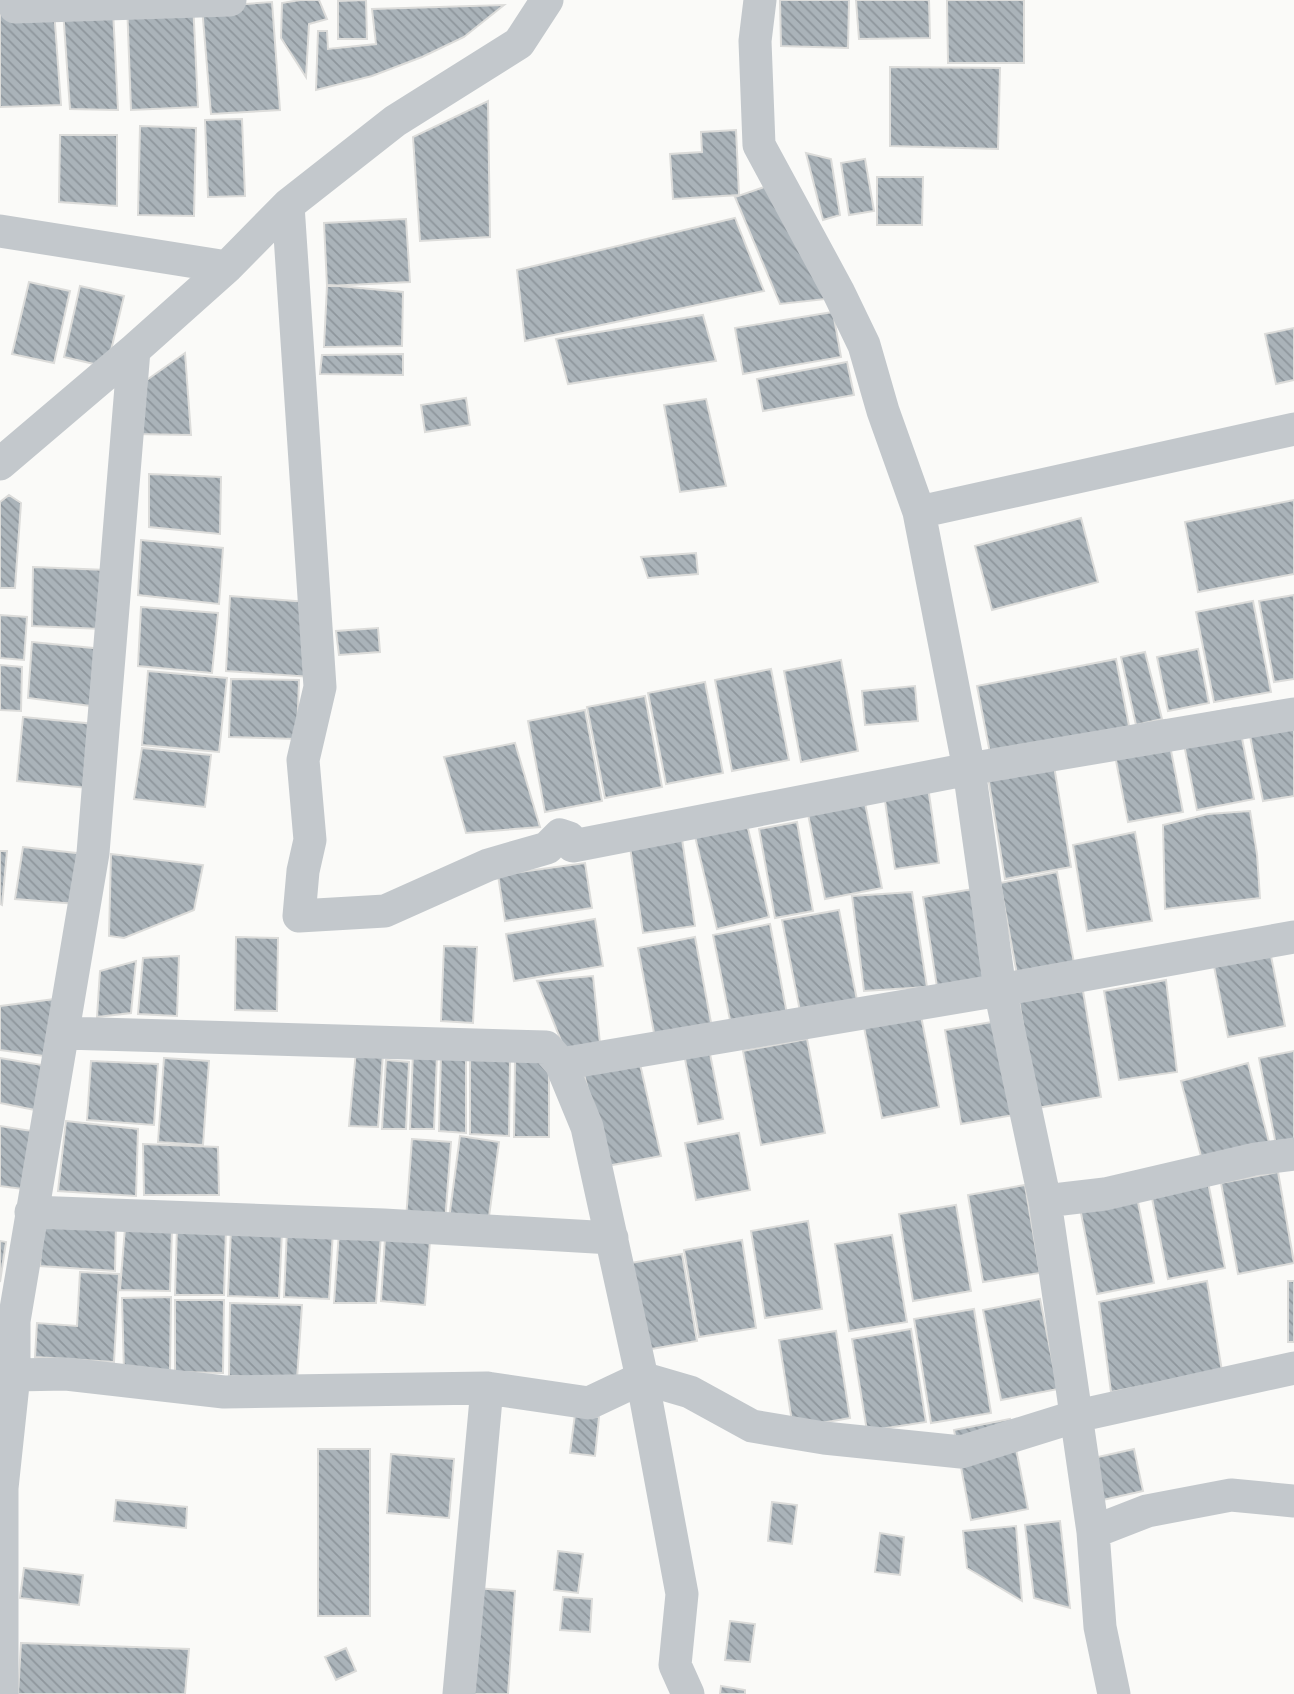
<svg xmlns="http://www.w3.org/2000/svg" width="1294" height="1694" viewBox="0 0 1294 1694" font-family="'Varela Round',sans-serif">
	<style>
		.building { fill: url(#building-back-hatch); stroke: #dcdcda; stroke-width: 2 }
		.lines { fill: none; stroke-linecap: round; stroke-linejoin: round }
		.minor { stroke: #c3c8cc; stroke-width: 33 }
	</style>
	<defs>
		<pattern id="building-back-hatch" width="6" height="6" patternUnits="userSpaceOnUse" patternTransform="scale(1.75)"><rect width="6" height="6" fill="#aab3b9"/><path d="M-1 5l2 2M0 0l6 6M5-1l2 2" fill="none" stroke="#8e969c"/></pattern>
	</defs>
	<rect width="100%" height="100%" fill="#fafaf8"/>
	<path class="building" d="M300,0H319L327,19L309,24L306,77L281,38L282,3Z
		M366,0L367,39H338V1Z
		M780,0H849L848,48L781,46Z
		M856,0H929L930,38L859,39Z
		M947,0H1024V63H948Z
		M193,1L198,107L131,110L127,3Z
		M272,2L280,110L211,114L202,7Z
		M504,5L464,37L422,57L372,76L316,90L318,31H327L328,49L376,44L372,9Z
		M54,10L61,105L0,107V11Z
		M63,10H113L118,110L70,109Z
		M890,67L1000,68L998,149L890,146Z
		M488,101L490,237L420,241L413,137Z
		M242,119L245,196L208,197L205,120Z
		M140,126L196,128L194,216L138,215Z
		M736,130L739,195L673,199L670,154L702,152L701,132Z
		M60,135H117V206L59,202Z
		M806,153L831,159L840,215L823,220Z
		M865,159L874,211L849,215L841,163Z
		M877,177H923L922,225H877Z
		M773,184L826,299L780,304L735,197Z
		M735,218L764,291L525,341L517,270Z
		M406,219L410,282L327,286L324,223Z
		M29,282L70,291L54,363L12,354Z
		M327,285L403,292L402,346L324,347Z
		M80,286L124,296L107,367L64,357Z
		M833,312L841,357L743,374L735,328Z
		M703,315L716,361L568,384L556,339Z
		M1294,328V380L1276,384L1265,334Z
		M185,353L191,435L134,434V389Z
		M403,354V375L320,374L322,355Z
		M847,362L854,395L763,411L757,379Z
		M466,398L470,425L425,432L421,405Z
		M706,399L726,486L680,492L664,405Z
		M149,474L221,477L220,534L149,527Z
		M9,495L21,503L15,588H0V502Z
		M1294,500V574L1198,592L1185,522Z
		M1081,518L1098,582L992,610L975,546Z
		M141,540L223,548L219,604L138,595Z
		M696,553L698,574L648,578L641,557Z
		M33,567L107,570L102,629L32,626Z
		M1294,595V679L1274,682L1259,601Z
		M230,596L307,602L312,677L226,671Z
		M1253,601L1271,692L1214,702L1196,612Z
		M141,607L218,613L212,673L138,666Z
		M0,615L27,617L24,660L0,658Z
		M378,628L380,652L339,655L336,631Z
		M32,642L103,649L99,707L28,698Z
		M1198,649L1209,703L1168,711L1157,657Z
		M1145,652L1162,719L1136,725L1121,657Z
		M1116,659L1130,731L991,758L977,686Z
		M841,660L858,751L801,762L784,671Z
		M0,665L22,667L21,711L0,710Z
		M771,669L789,760L732,771L715,680Z
		M148,671L227,678L219,752L142,745Z
		M231,679L299,680L297,739L229,737Z
		M705,682L723,773L666,784L648,693Z
		M915,686L918,721L865,725L862,691Z
		M645,696L662,787L605,798L587,707Z
		M1294,701V796L1263,801L1245,711Z
		M1236,708L1254,799L1197,810L1179,719Z
		M585,710L602,801L545,812L528,721Z
		M23,717L95,724L88,788L17,781Z
		M1165,720L1183,812L1128,822L1110,730Z
		M515,743L540,827L466,833L444,757Z
		M142,748L211,755L205,807L134,799Z
		M1054,766L1071,867L1005,879L988,777Z
		M928,787L939,863L895,869L884,794Z
		M864,798L882,888L825,899L807,809Z
		M1250,811L1257,854L1260,898L1165,909L1163,825L1208,814Z
		M746,820L769,917L717,929L694,832Z
		M797,822L813,911L775,918L759,829Z
		M1135,832L1152,921L1087,931L1073,845Z
		M682,839L695,926L643,933L630,847Z
		M23,847L85,854L77,904L15,899Z
		M0,851H7L2,905L0,904Z
		M111,854L203,865L194,910L124,938L109,936Z
		M585,863L592,908L505,921L498,875Z
		M1057,872L1074,963L1017,974L1000,883Z
		M974,889L988,979L937,987L923,897Z
		M912,892L927,987L864,991L852,896Z
		M839,910L857,1000L800,1011L782,920Z
		M595,919L603,966L514,981L506,934Z
		M770,924L787,1014L731,1025L713,935Z
		M1267,936L1285,1026L1228,1037L1210,946Z
		M236,937L278,938L277,1011L235,1010Z
		M695,937L712,1028L655,1038L638,948Z
		M444,946L477,947L473,1023L441,1021Z
		M179,956L177,1016L138,1014L143,958Z
		M136,961L131,1013L97,1017L100,971Z
		M593,976L601,1053L564,1048L537,981Z
		M1166,980L1177,1072L1119,1080L1104,991Z
		M1083,991L1101,1097L1037,1108L1019,1001Z
		M63,998L51,1057L0,1050V1006Z
		M921,1016L939,1107L882,1118L864,1027Z
		M998,1021L1014,1115L961,1124L945,1030Z
		M807,1039L825,1133L761,1145L743,1051Z
		M709,1049L723,1119L698,1124L684,1054Z
		M356,1051L383,1053L378,1127L349,1126Z
		M1294,1051V1142L1276,1145L1259,1058Z
		M413,1052L437,1055L434,1129H410Z
		M441,1054L466,1055V1133L439,1131Z
		M0,1058L48,1066L40,1111L0,1103Z
		M164,1058L209,1061L203,1145L158,1142Z
		M510,1059L509,1136L470,1134V1060Z
		M386,1060L409,1062L406,1129H382Z
		M515,1060H549V1137H514Z
		M91,1061L158,1064L154,1125L87,1120Z
		M1248,1063L1269,1142L1202,1160L1181,1081Z
		M640,1064L661,1156L607,1166L584,1074Z
		M66,1121L138,1129L136,1196L58,1191Z
		M0,1126L38,1132L30,1190L0,1186Z
		M739,1133L750,1190L696,1200L685,1143Z
		M460,1136L499,1142L488,1224L449,1219Z
		M412,1139L451,1142L445,1222L406,1219Z
		M143,1144L218,1147L219,1195H144Z
		M1278,1172L1294,1263L1238,1274L1221,1183Z
		M1207,1177L1225,1268L1168,1279L1150,1188Z
		M1025,1185L1040,1273L983,1282L968,1195Z
		M1136,1192L1154,1283L1097,1294L1079,1203Z
		M956,1205L971,1291L913,1301L899,1214Z
		M43,1220L116,1224L115,1271L40,1266Z
		M808,1221L822,1309L765,1318L751,1231Z
		M177,1226L226,1228L224,1295H175Z
		M125,1228L172,1229L170,1291L120,1290Z
		M231,1229L282,1230L279,1298L228,1296Z
		M287,1229L333,1231L329,1299L284,1297Z
		M339,1232L381,1234L376,1303H334Z
		M892,1235L907,1322L849,1331L835,1244Z
		M385,1238L430,1241L425,1305L381,1301Z
		M742,1240L756,1328L699,1337L684,1250Z
		M0,1241L6,1242L0,1282Z
		M682,1254L697,1341L640,1351L625,1264Z
		M80,1272L119,1274L114,1362L35,1357L37,1323L77,1326Z
		M1207,1281L1222,1371L1111,1392L1099,1302Z
		M1288,1281H1294V1342H1288Z
		M171,1297L170,1371L124,1372L122,1298Z
		M1040,1299L1058,1389L1001,1400L983,1310Z
		M175,1300H224L223,1373L175,1372Z
		M230,1303L302,1305L297,1379L229,1376Z
		M974,1309L991,1413L931,1423L914,1319Z
		M911,1329L926,1422L867,1431L852,1339Z
		M836,1331L850,1418L793,1428L779,1340Z
		M575,1414L599,1417L595,1456L570,1453Z
		M1010,1419L1028,1509L971,1520L954,1430Z
		M318,1449H370V1616H318Z
		M1134,1449L1143,1491L1098,1501L1089,1459Z
		M391,1454L454,1459L449,1518L387,1513Z
		M116,1500L187,1507L186,1528L114,1521Z
		M772,1502L797,1505L792,1544L768,1541Z
		M1060,1521L1070,1608L1034,1598L1025,1525Z
		M1016,1526L1022,1601L967,1568L963,1531Z
		M880,1533L904,1537L900,1575L875,1572Z
		M558,1551L583,1554L578,1593L554,1590Z
		M24,1568L83,1575L79,1605L20,1598Z
		M475,1588L515,1591L508,1694H468Z
		M563,1597L592,1599L590,1632L560,1630Z
		M730,1621L755,1624L750,1662L725,1660Z
		M21,1643L189,1649L185,1694H18Z
		M346,1648L356,1671L336,1680L325,1657Z
		M721,1686L745,1690V1694H720Z"/>
	<g class="lines">
		<path class="minor" d="M760,0L755,41L759,145L838,291L864,345L883,411L919,512L969,769L1000,990L1045,1201L1093,1532L1100,1627L1114,1694
			M15,7L230,0
			M288,205L320,687L303,760L310,840L303,871L299,916L385,911L488,865L547,848L560,835L569,838L573,846L969,769L1294,714
			M0,231L227,267
			M0,464L134,350L227,267L288,205L395,121L519,43L547,0
			M919,512L1294,429
			M64,1033L546,1047L561,1064L1000,990L1294,937
			M1045,1201L1105,1194L1255,1159L1294,1154
			M31,1212L384,1225L612,1238
			M14,1375L66,1374L224,1392L487,1388L589,1403L642,1378L587,1127L561,1064
			M1093,1532L1147,1511L1231,1495L1294,1501
			M2,1694V1488L14,1375V1321L93,853L134,350
			M459,1694L487,1388
			M688,1694L675,1665L682,1594L642,1378L690,1392L752,1426L824,1438L961,1452L1077,1416L1294,1368"/>
	</g>
</svg>
